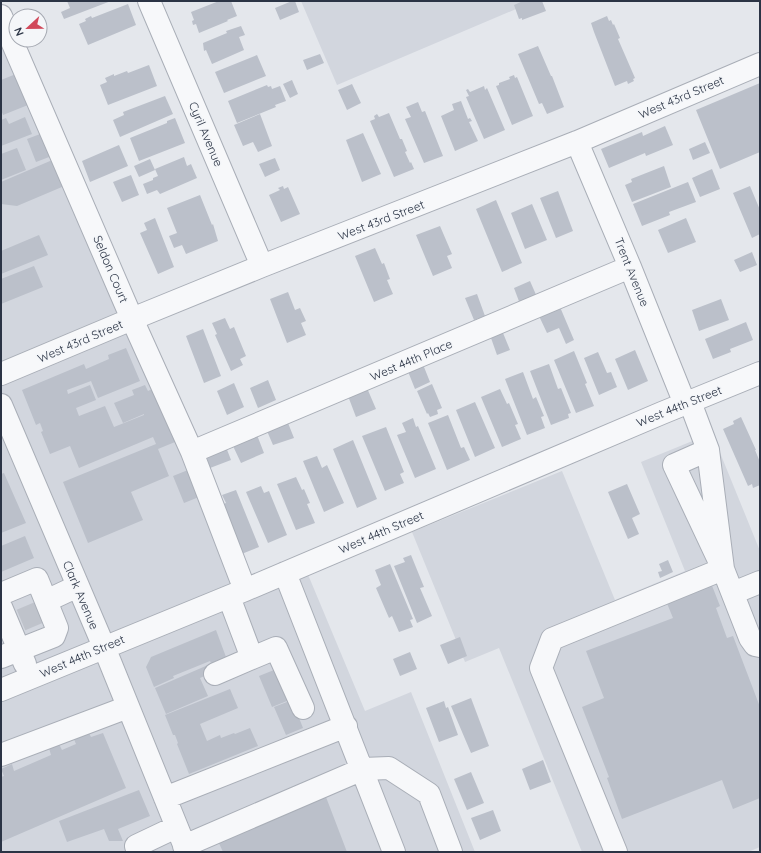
<svg xmlns="http://www.w3.org/2000/svg" width="761" height="853" viewBox="0 0 761 853" font-family="Quicksand,sans-serif">
	<style>
		.built { fill: #d2d6de }
		.building { fill: #bbc0ca }
		.lines { fill: none; stroke-linecap: round; stroke-linejoin: round }
		.minor-tunnel { stroke: #bfc3cb; stroke-width: 22; stroke-dasharray: 22 11; stroke-linecap: butt }
		.minor-casing { stroke: #a9aeb7; stroke-width: 24 }
		.minor { stroke: #f7f8fa; stroke-width: 22 }
		.labels { text-anchor: middle; dominant-baseline: central; stroke-width: 3; stroke-linejoin: round; paint-order: stroke }
		.street-label { font-size: 12px; fill: #2b3445; stroke: #f4f6f9 }
	</style>
	<rect width="100%" height="100%" fill="#e4e7ec"/>
	<path class="built" d="M301,1H535L337,85Z
		M1,16L245,590L304,565L365,711L411,692L475,852H1Z
		M712,433L760,551V847L748,852H582L499,648L465,662L412,532L562,471L615,600L685,571L641,462Z"/>
	<path class="building" d="M67,1H111L64,19L61,12L70,8Z
		M219,1H231L237,16L227,20L228,21L199,33L196,24L193,25L192,21L194,20L191,12Z
		M292,1H295L299,12L280,20L275,8Z
		M523,1H542L546,11L522,20V18L519,19L514,5Z
		M128,4L136,25L88,45L79,24L86,21L85,19L91,16L92,18Z
		M607,16L609,21L611,20L613,25L614,24L620,38L618,39L635,78L633,79L634,81L628,84L627,81L615,86L594,32L591,23Z
		M241,26L245,35L239,37L244,50L212,64L206,50L204,51L203,43L227,33L226,31Z
		M538,46L551,76H552L564,107L547,114L542,103L539,104L518,54Z
		M320,54L324,63L307,70L303,60Z
		M257,55L266,76L224,93L215,72Z
		M149,65L157,86L108,105L100,85L107,82L105,78L114,74V76L127,71L128,73Z
		M21,72L33,103L3,115L1,110V80Z
		M514,75L515,78L517,77L533,116L512,125L496,86L499,85V83L510,79L509,77Z
		M292,80L298,94L290,98L283,84Z
		M760,83V152L720,169L696,110Z
		M352,84L361,103L347,110L338,90Z
		M267,85L268,87L271,86L272,89L280,86L286,101L275,105L276,107L237,123L228,101Z
		M484,86L485,90L487,88L505,130L484,139L466,97L469,96L466,90L468,89L470,92Z
		M165,96L173,114L120,137L113,120L124,115L123,112Z
		M461,101L468,119L470,118L472,121L469,122L478,141L455,151L441,116L454,110L452,104Z
		M418,102L422,112L425,111L443,156L424,163L405,119L411,117L406,107Z
		M389,113L400,139H402L407,151L405,152L410,163L411,162L414,169L394,177L370,121L375,119L374,116L377,114L379,117Z
		M260,114L272,146L258,152L253,142L243,146L234,125Z
		M25,117L32,134L1,146V120L6,118L9,124Z
		M175,118L185,143L139,161L130,138L167,123V121Z
		M665,126L673,145L646,156L645,153L609,168L601,149L642,132L643,136Z
		M48,131L57,154L36,162L27,139Z
		M363,133L381,174L362,182L346,140Z
		M705,142L710,153L693,160L689,149Z
		M119,145L128,166L90,182L82,161Z
		M17,148L26,170L1,180V154Z
		M184,157L187,166L191,164L197,178L160,194L157,190L147,194L143,184L153,180V178L158,176L155,169Z
		M57,158L69,184L17,206L1,204V182Z
		M275,158L280,170L265,177L259,164Z
		M150,159L155,170L139,177L134,166Z
		M664,166L671,187L632,202L625,185L632,182L631,179Z
		M712,169L720,189L700,197L692,178Z
		M131,175L139,195L122,202L113,182Z
		M688,182L696,202L669,212L670,215L642,226L633,204Z
		M283,186L284,189L288,187L300,214L281,222L269,195L280,190L278,188Z
		M750,186L760,210V234L752,238L733,193Z
		M558,191L573,231L556,238L540,198Z
		M200,195L212,225L213,224L218,241L186,254L182,245L174,248L169,236L177,233L167,208Z
		M496,200L522,263L502,272L476,209Z
		M532,204L547,240L525,249L511,213Z
		M155,218L174,267L158,274L140,233L147,230L144,223Z
		M686,218L696,242L668,253L658,230Z
		M440,226L452,254L447,256L452,268L433,276L416,235Z
		M39,235L48,255L1,274V251Z
		M375,248L382,264L384,263L390,279L387,280L393,294L374,302L355,256Z
		M752,252L757,265L740,272L734,260Z
		M34,266L43,287L1,304V279Z
		M530,281L537,297L520,304L514,288Z
		M288,292L295,310L300,308L306,321L301,323L306,335L287,343L270,299Z
		M477,294L485,316L474,320L465,298Z
		M721,299L729,320L699,331L692,310Z
		M560,307L574,340L566,344L559,328L547,333L539,316Z
		M225,318L230,329L234,327L246,356L240,359L243,365L231,371L215,335L217,334L212,323Z
		M746,322L753,340L730,349L731,352L713,359L705,339Z
		M203,329L221,376L204,383L186,336Z
		M503,333L510,350L497,355L491,338Z
		M126,348L140,381L98,398L91,381L67,390L68,394L90,385L96,400L76,408L79,416L105,406L114,427L144,415V414L123,423L114,403L134,395L132,390L145,385L148,391L154,388L175,442L158,449L169,476L131,492L143,520L88,543L63,482L156,444L153,437L79,468L70,446L50,454L41,432L43,431L40,423L36,425L22,390L84,364L86,369L109,359L108,355Z
		M635,350L648,381L628,390L615,359Z
		M574,351L587,383L585,384L594,406L576,413L554,360Z
		M598,352L607,373L611,372L617,387L599,395L584,358Z
		M422,362L430,382L415,389L407,369Z
		M549,364L558,389L561,388L571,413L568,414L569,418L551,425L530,371Z
		M523,372L533,399L536,397L544,416L541,417L545,428L527,435L505,379Z
		M268,380L276,400L258,408L250,388Z
		M234,383L244,407L227,415L217,391Z
		M432,384L442,408L437,410L438,414L430,417L428,413L427,414L417,391Z
		M367,388L376,409L356,417L348,396Z
		M500,389L507,404L509,403L518,424L515,425L521,439L502,447L481,397Z
		M475,402L495,448L475,457L456,410Z
		M448,415L461,448L464,447L470,460L447,470L428,423Z
		M741,417L756,450H755L760,462V485L753,488L752,484L748,486L723,429L734,424L733,421Z
		M413,418L416,427L418,426L436,469L415,478L397,435L406,432L402,423Z
		M288,423L294,438L273,445L267,431Z
		M386,427L404,472L400,474L404,483L385,491L362,436Z
		M257,435L264,453L241,463L233,446Z
		M353,440L377,499L357,508L333,449Z
		M226,447L231,460L210,468L206,455Z
		M317,456L322,468L327,465L344,503L324,512L303,461Z
		M188,470L199,497L184,503L173,476Z
		M4,473L26,523L1,533V474Z
		M296,477L302,490L304,489L310,503L307,504L315,523L296,530L277,484Z
		M627,484L640,514L632,518L639,534L628,539L608,492Z
		M261,486L264,493L269,491L287,535L268,543L246,492Z
		M236,490L259,547L239,555L219,506L226,503L222,495Z
		M25,536L34,558L1,572V546Z
		M411,555L424,587L420,588L432,616L417,623L394,566L405,562L403,558Z
		M668,560L673,572L660,578L658,572L662,571L659,564Z
		M390,564L413,619L410,620L413,627L399,632L392,616L389,618L376,588L381,585L375,570Z
		M709,578L720,606L716,608L727,638L733,636L760,707V798L733,809L722,780L622,819L607,778L609,777L582,707L604,698L586,651L673,618L664,596Z
		M216,630L226,657L211,663L210,661L173,676L174,678L154,687L146,667L151,657Z
		M460,637L467,656L448,664L440,645Z
		M410,652L417,669L400,676L393,659Z
		M208,665L211,673L200,678L208,696L166,714L155,688Z
		M279,668L292,699L272,707L259,676Z
		M230,689L238,708L200,724L207,741L220,735L221,738L234,733L235,734L250,728L258,746L189,774L177,744L178,743L175,735H173L165,715Z
		M471,698L489,746L471,753L451,706Z
		M292,700L303,728L286,735L274,707Z
		M444,701L446,708L448,707L458,735L439,742L426,708Z
		M88,731L91,737L103,733L126,788L1,842V777L4,776L1,769L12,764L14,771L51,755L49,748L59,744L62,750L76,744L73,737Z
		M543,760L551,782L530,790L522,769Z
		M471,772L484,803L467,810L454,779Z
		M139,790L150,816L118,829L123,841H109L104,829L67,842L59,821Z
		M326,797L347,852H223L218,841Z
		M493,810L501,831L480,840L471,818Z"/>
	<g class="lines">
		<path class="minor-tunnel" d="M21,620L40,612"/>
		<defs>
			<path id="minor" d="M149,1L262,266
				M1,16L132,319L192,452L245,590
				M577,142L630,267L685,404
				M1,374L132,319L262,266L577,142L760,64
				M690,402L708,450L723,569L674,465L708,450
				M1,405L104,647L187,852
				M192,452L630,267
				M285,573L394,852
				M733,593L760,582
				M1,594L37,579L46,601L78,586
				M1,607L25,664
				M1,657L54,636L57,628L46,601
				M252,658L276,648L303,708
				M215,674L252,658L229,597
				M1,690L245,590L662,413L760,373
				M1,755L128,707
				M165,798L346,726
				M184,846L363,769L389,768L429,794L451,852
				M138,852L136,846L176,827
				M616,852L541,668L552,639L723,569L750,638L755,645L760,646"/>
		</defs>
		<use href="#minor" class="minor-casing"/>
		<use href="#minor" class="minor"/>
	</g>
	<g class="labels">
		<g class="street-label">
			<text transform="translate(681 97) rotate(-23)">West 43rd Street</text>
			<text transform="translate(206 134) rotate(67)">Cyril Avenue</text>
			<text transform="translate(381 220) rotate(-21)">West 43rd Street</text>
			<text transform="translate(111 269) rotate(67)">Seldon Court</text>
			<text transform="translate(632 272) rotate(68)">Trent Avenue</text>
			<text transform="translate(80 341) rotate(-23)">West 43rd Street</text>
			<text transform="translate(411 360) rotate(-23)">West 44th Place</text>
			<text transform="translate(679 406) rotate(-22)">West 44th Street</text>
			<text transform="translate(381 532) rotate(-23)">West 44th Street</text>
			<text transform="translate(81 595) rotate(67)">Clark Avenue</text>
			<text transform="translate(82 656) rotate(-23)">West 44th Street</text>
		</g>
	</g>
	<rect width="761" height="853" fill="none" stroke="#2b3445" stroke-width="4"/>
	<g transform="translate(28 28) rotate(248)"><circle r="19" fill="#f4f6f9" stroke="#a4a8b1"/>
	<path d="M0-3L7 15L0 10L-7 15Z" fill="#d1495b"/>
	<text y="-6" font-size="11" font-weight="bold" text-anchor="middle" fill="#2b3445">N</text>
	</g>
</svg>
